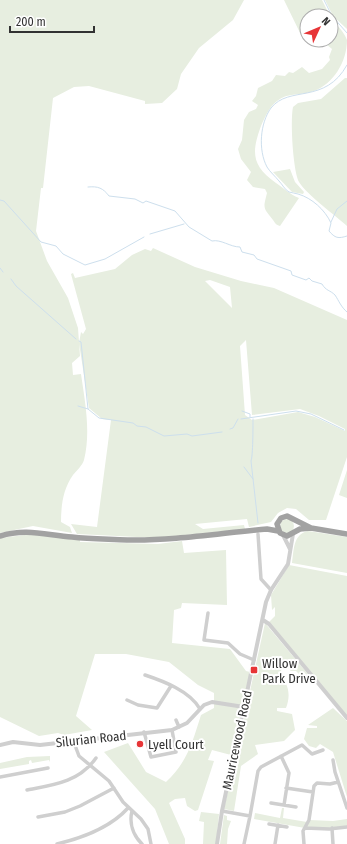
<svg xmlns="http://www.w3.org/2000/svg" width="347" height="844" viewBox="0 0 347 844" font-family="'Fira Sans Condensed',sans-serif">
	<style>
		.green { fill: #e7eee0; fill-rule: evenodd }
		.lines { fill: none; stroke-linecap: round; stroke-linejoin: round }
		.stream { stroke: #cddfed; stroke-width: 1 }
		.minor { stroke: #cfcfcf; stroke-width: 3.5 }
		.tertiary { stroke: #cfcfcf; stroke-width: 4 }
		.trunk { stroke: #a2a2a2; stroke-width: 5.5 }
		.poi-dot { fill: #e73537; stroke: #fff; stroke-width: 1.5 }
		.labels { text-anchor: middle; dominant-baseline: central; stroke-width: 4; stroke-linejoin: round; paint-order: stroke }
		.poi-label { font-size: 13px; fill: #323232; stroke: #fff; text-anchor: start }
		.street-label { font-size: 13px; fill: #323232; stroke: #fff }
	</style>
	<rect width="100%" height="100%" fill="#fff"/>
	<path class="green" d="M0,0H244L233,20L199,48L181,74L177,89L162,103L145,104V101L89,86L74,87L53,98L43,188H41L36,231L47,261L68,298L78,328L80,356L72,363L73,375L81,374C85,402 91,432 84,460C82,466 77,470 73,475C63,489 61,506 61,522L70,527L72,533L33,526L0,533Z
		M284,0H322L330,16H307V40H313L311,41L303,39Z
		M325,0H347V29L333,16Z
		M331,18C336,24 344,32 347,40C347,62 333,84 314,91C301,96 288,92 277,101C269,107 265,117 261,126C251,153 252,166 276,183C284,188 289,194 299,198L280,226C276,225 275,223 273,220C263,207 263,209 267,193L265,189L253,187L247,180L251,172L241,159L238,149L242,140L244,120L249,112L256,109L258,105L252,101L256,96L258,88L272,81L276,75L285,76L289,72L293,73L302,67L309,73L322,69L330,60L329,57L332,49L321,40H331Z
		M345,78H347V226C335,215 307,195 299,182C293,171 290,121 293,107L298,103L321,99Z
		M290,169L295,182L304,192L303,194L292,192L273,172Z
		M153,248L195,267L241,281L274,288L347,320V457L326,520H309L296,509L287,508L278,513L271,522L249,527L247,519L195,524L203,529L244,525L245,529L157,538L77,534L71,524L97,527L111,420L102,419L89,408L79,343L81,332L83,334L86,329L71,274L73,273L75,278L115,269L132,255L145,249L151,251ZM210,280L230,287L232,308L205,281ZM246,340L252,415L300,409L319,416L345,429V431L315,417L298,412L252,420L245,415L240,346Z
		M347,470V498L339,495Z
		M280 526a7 7 0 1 1 14 0a7 7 0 1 1-14 0Z
		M308,531L347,537V573L292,563C294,550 293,534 308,531Z
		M33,534L80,540V542L158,544L182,541L184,553L226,550L227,605L182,603L181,608L174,610L172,643L230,649L246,671L250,672L231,755L212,750L208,760L214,761L198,810L195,811L187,806L185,798L175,799L169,803L185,839V844H169L155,809L104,752L128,743L146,772L166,782C188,761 192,743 201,715L214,708V693L198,685L169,662L126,654H95L76,716L92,730L64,735L58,733L39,736L0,717V538Z
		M289,565L347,576V716L269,622L275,616V607L272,610L271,595Z
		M265,623L313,680L309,678L304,672L301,676L296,671H291L285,666L278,674C289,683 291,695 286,708H277V711L292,714L295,730L284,741L255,745L258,754L241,766L234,811L224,809Z
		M333,708L347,721V797L333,752L320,744L316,748L309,746L304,739L307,728H317V726L308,725Z
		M50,756V762L49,760L32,763L31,760L29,761V764L0,769V763L27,757Z
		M282,808H284L283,818L307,822L309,820L333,821L347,819V828H305L254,819L255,813L280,818Z
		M201,812L219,814L216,844H203L204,822L199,821Z
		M224,815L227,816V820L231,821L228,829L227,844H220Z"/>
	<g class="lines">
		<path class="stream" d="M324,0L332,16L347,33
			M347,65C325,105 289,85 271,108C260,123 258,150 267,167C270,172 275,176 279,181C282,184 285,190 289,192C292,193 295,193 298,194C312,198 325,210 331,223L329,231C335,238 338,239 347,236
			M88,187C98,186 103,188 109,196L135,199L143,203L146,201L175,211L189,227L212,241C221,239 230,247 240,247L242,252L254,255L257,259L291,271L292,275L306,280L309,278L312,281L322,284C326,291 330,290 335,295C339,301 341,307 347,312
			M0,200L4,201L41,242L56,246L63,254L85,265L105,259L144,237
			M331,222L337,209L347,201
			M150,234L184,224
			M0,268L3,272
			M11,279L16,286L76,339
			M79,341L81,342L88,409L99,418L133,423L137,426L146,427L164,436L187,434L192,436L222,432
			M78,406L88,409
			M242,411L250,414V417
			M241,419L296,411L311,414L344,430
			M253,419C253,427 253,456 251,461L258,523
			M230,429L233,428L238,419
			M244,467L253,479"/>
		<path class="minor" d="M258,534L261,579L271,590
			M208,613L204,640L228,643L240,654L254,660
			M145,675C163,681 190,691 200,709
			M127,700L138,705L157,708L171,686
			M176,720L179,727
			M144,732L151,757L176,752L172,730
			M73,740L79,756L109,781L123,802L141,819L148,829L151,844
			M281,756L289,773L284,805
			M333,760L335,772L347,808
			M0,777L48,768
			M286,788L313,792
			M27,790C54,785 79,782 96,758
			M271,803L296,807
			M132,811C129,823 133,835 142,844
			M222,811L250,816L258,771L261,767L302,745L312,754L323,750
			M38,817L65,812L80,806L114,788
			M269,824L287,827
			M305,828L329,829L347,827
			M332,828L333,844
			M57,844C82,838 110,828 128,808
			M244,844L250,816
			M275,844L278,825
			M304,844L303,831L309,820L314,786L317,783L330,784L338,782"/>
		<path class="tertiary" d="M283,535L290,549
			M263,620L269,624L347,718
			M0,745L13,742L40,745L172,730L187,723L204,705L212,702L244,707
			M217,844L222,811L266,602L271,590L288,564L293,534"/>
		<path class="trunk" d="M311,528L300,529L287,536L280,533L277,524L281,518L287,516L311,528L347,534
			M0,536C26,528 46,535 72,537C90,539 109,539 127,540C174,541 221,533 267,529L278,531"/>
	</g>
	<g class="poi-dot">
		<rect x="250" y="666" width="8" height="8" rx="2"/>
		<circle cx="140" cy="744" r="4"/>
	</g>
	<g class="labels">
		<g class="poi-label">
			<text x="262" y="663">Willow<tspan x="262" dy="15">Park Drive</tspan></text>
			<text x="148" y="744">Lyell Court</text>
		</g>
		<g class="street-label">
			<text transform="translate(91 739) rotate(-6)">Silurian Road</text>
			<text transform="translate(237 740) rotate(-78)">Mauricewood Road</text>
		</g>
	</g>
	<g transform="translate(319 28) rotate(46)"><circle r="19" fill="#ffffff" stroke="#adadad"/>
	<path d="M0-3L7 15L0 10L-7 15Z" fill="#e73537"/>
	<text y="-6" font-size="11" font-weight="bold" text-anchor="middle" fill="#323232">N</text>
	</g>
	<path d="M10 26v6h84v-6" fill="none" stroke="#323232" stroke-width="2"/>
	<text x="16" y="26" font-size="12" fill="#323232" stroke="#ffffff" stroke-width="3" paint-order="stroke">200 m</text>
</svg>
